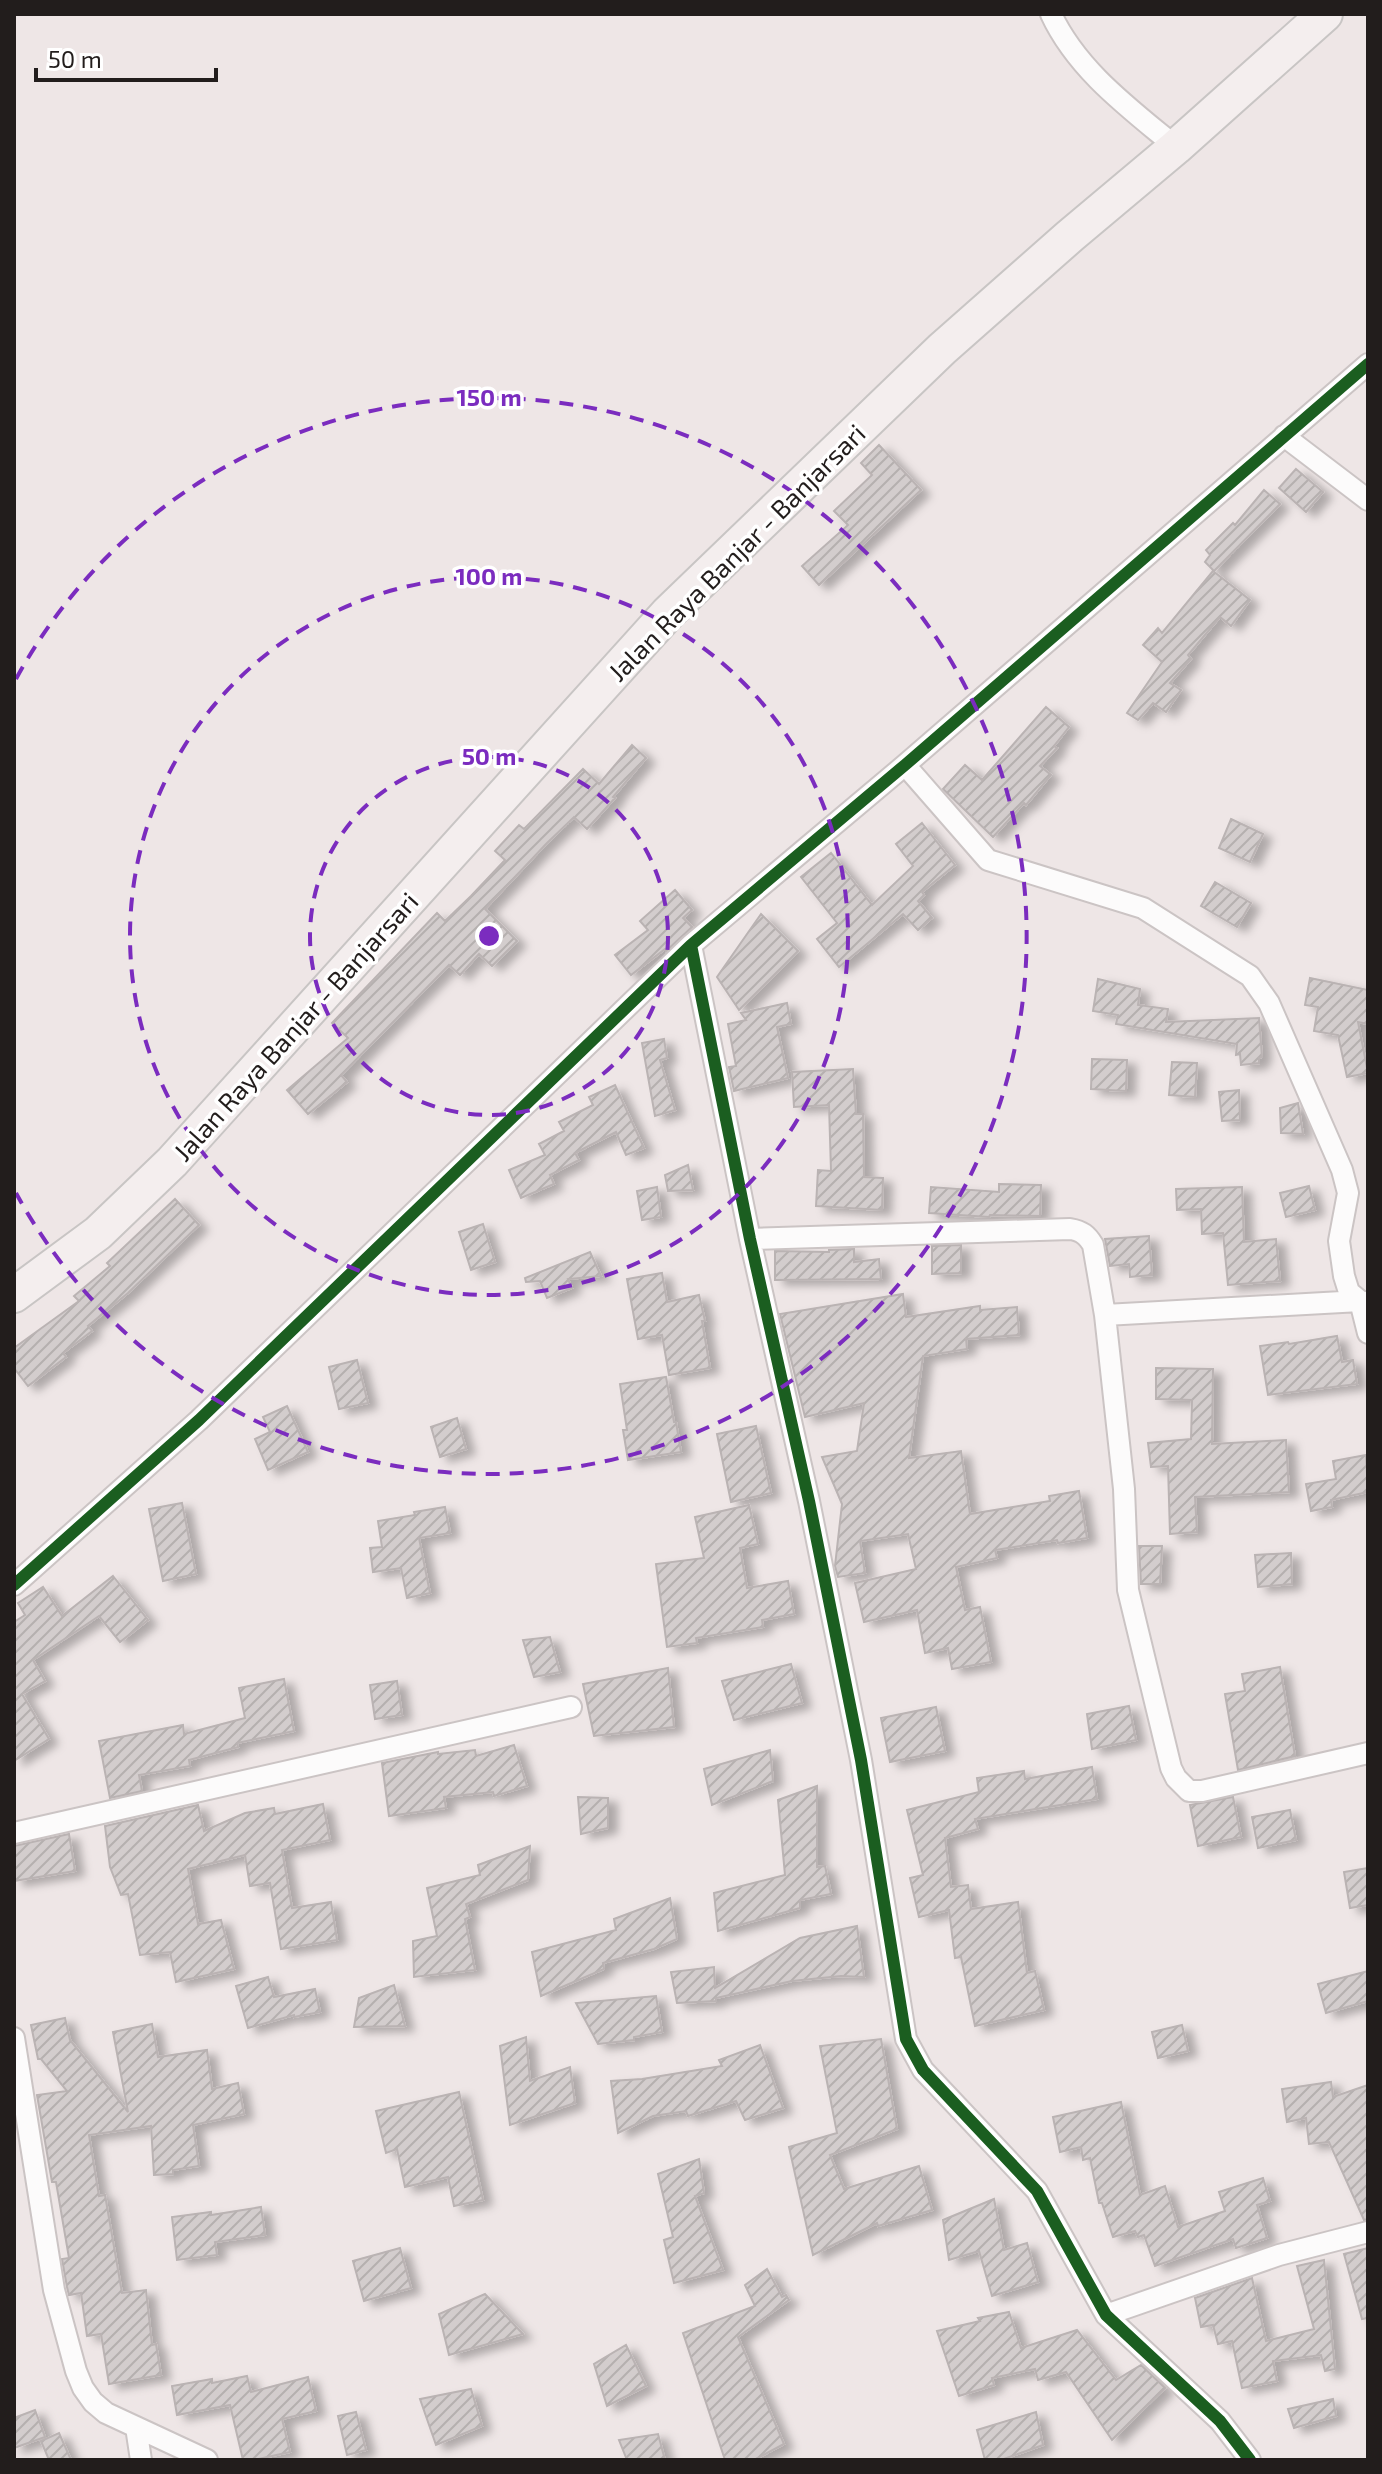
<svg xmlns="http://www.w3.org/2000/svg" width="1382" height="2474" viewBox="0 0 1382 2474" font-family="'Exo 2',sans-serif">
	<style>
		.building { fill: url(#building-hatch); stroke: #bab3b3; stroke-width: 2; filter: url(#shadow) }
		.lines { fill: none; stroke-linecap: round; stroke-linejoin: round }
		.minor-casing { stroke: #cbc4c4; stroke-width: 24 }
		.trunk-casing { stroke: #c8c5c4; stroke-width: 38 }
		.minor { stroke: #fcfbfb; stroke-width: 20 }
		.trunk { stroke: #f4eeee; stroke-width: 34 }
		.cycleway-casing { stroke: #fff; stroke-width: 17 }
		.cycleway { stroke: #1b5e20; stroke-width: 12 }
		.ring { fill: none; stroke: #7b2cbf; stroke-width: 4; stroke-dasharray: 14 10 }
		.labels { text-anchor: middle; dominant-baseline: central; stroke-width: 7; stroke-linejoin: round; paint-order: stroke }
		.street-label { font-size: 26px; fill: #221d1c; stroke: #fff }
		.centre { fill: #7b2cbf; stroke: #fff; stroke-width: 4 }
		.ring-label { font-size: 24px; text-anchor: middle; font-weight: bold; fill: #7b2cbf; stroke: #fff; stroke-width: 7; stroke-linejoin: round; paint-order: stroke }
	</style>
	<defs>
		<pattern id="building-hatch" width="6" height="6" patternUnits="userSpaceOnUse" patternTransform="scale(2)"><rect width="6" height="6" fill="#d3cdcd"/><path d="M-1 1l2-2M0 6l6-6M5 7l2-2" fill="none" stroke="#b5b0af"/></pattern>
		<filter id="shadow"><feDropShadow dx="9" dy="5" stdDeviation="4" flood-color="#0004"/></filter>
	</defs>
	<rect width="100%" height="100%" fill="#eee6e6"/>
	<path class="building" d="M879,445L921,490L819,585L802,566L848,525L834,511L872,475L861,463Z
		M1296,469L1323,492L1306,512L1279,488Z
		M1264,490L1280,504L1214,571L1205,562L1210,555L1206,550L1233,523L1235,525Z
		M1213,571L1250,600L1231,626L1220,617L1188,655L1191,659L1170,683L1181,690L1166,712L1153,703L1138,720L1127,713L1162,662L1143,645L1158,628L1162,633Z
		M1046,707L1069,727L1054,746L1057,748L1040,766L1051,775L1026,805L1024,803L993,837L943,789L965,765L982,780Z
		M632,745L646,758L613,797L615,798L587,829L574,817L546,844L485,909L517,941L492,966L479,954L460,975L449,965L341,1075L347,1082L308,1114L287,1090L348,1038L332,1023L437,913L445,921L471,896L505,860L495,851L519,825L524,829L583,769L599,784Z
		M1231,819L1263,834L1250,862L1219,848Z
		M922,823L955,865L922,892L924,895L918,901L932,918L918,930L903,914L839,967L817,939L837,923L801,877L831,853L872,905L913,866L896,844Z
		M1215,882L1251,903L1237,927L1201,906Z
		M675,890L692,910L683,918L692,927L666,951L665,949L631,975L615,955L648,930L640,921Z
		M761,914L798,951L739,1010L717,977Z
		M1310,978L1368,990V1024L1358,1022L1368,1073L1347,1077L1338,1035L1314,1031L1318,1007L1305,1005Z
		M1098,979L1140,989L1138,1005L1168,1009L1166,1022L1259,1018L1262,1057L1259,1058V1063L1241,1065L1240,1054L1236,1055L1237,1044L1116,1024L1118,1015L1093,1011Z
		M787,1003L791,1024L777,1027L788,1078L734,1091L729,1067L736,1066L728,1024L746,1020L741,1013Z
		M664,1039L667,1058L660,1060L675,1110L655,1116L642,1043Z
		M1092,1059L1127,1060L1126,1091L1091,1089Z
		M1172,1062L1197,1063L1195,1097L1169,1095Z
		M853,1069L856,1114H863L864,1177L883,1178L882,1210L816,1206L818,1170L831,1171L829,1105L794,1107L792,1072Z
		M615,1085L644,1148L626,1155L616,1132L575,1153L579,1160L550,1175L554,1184L521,1198L509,1170L545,1155L539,1144L564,1131L559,1122L593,1105L589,1097Z
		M1239,1090L1240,1120L1222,1121L1219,1092Z
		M1298,1103L1303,1134L1281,1133L1280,1108Z
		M688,1165L693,1190L668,1191L665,1175Z
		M999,1184L1041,1185L1040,1216L990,1215L989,1217L929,1213L931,1187L999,1192Z
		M1309,1186L1315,1210L1286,1217L1280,1193Z
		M657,1187L661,1217L642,1220L637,1191Z
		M1242,1187L1244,1242L1276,1239L1280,1281L1228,1285L1223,1233L1202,1234L1201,1209L1177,1210L1176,1189Z
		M175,1199L199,1225L128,1293L88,1326L92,1331L63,1353L66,1357L28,1386L14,1368V1348L79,1301L74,1296L110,1266L107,1263Z
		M483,1224L495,1262L471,1270L459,1232Z
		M1149,1236L1152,1275L1130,1277L1129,1264L1110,1266L1105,1239Z
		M961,1245V1273L932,1274V1246Z
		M854,1249V1262L879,1259L881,1279L775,1280V1251L829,1252V1250Z
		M590,1252L601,1276L568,1279L572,1288L547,1298L540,1281L526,1282L525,1278Z
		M662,1273L667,1302L699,1295L705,1321H702L710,1368L669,1375L662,1335L638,1339L627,1279Z
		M903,1294L906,1317L980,1306V1310L1017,1307L1019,1335L966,1339L967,1349L923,1356L909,1458L961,1451L970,1514L1050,1501L1049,1496L1079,1491L1087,1538L1058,1543L1057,1540L995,1550L997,1558L956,1567L965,1610L980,1607L991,1662L952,1669L948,1648L925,1653L917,1610L864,1622L855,1583L916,1569L908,1534L860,1541L865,1573L838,1577L835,1566L842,1504L822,1457L857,1451L864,1403L805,1417L780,1314Z
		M1337,1336L1342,1362L1353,1360L1357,1384L1268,1395L1260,1346L1288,1342L1289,1344Z
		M357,1360L368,1403L339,1409L329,1367Z
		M1156,1368L1213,1369L1212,1444L1286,1440L1289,1492L1195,1497L1197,1532L1170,1534L1168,1466L1151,1467L1148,1443L1191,1439L1192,1400L1156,1399Z
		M666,1377L674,1422H676L681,1452L628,1460L623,1430H627L620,1384Z
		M287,1406L308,1452L268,1470L255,1439L270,1432L263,1417Z
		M457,1418L466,1449L440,1457L431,1427Z
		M756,1426L771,1493L731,1502L717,1434Z
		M1366,1455L1368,1492L1331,1500L1332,1507L1311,1511L1306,1484L1336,1479L1333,1461Z
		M182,1503L196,1574L163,1581L149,1509Z
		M749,1505L758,1544L740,1548L747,1588L788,1581L794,1614L762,1620L763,1627L696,1638L697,1643L667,1647L656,1564L704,1558L695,1517Z
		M445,1507L450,1533L419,1538L430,1593L407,1598L401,1568L373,1572L370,1548L382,1547L378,1521L415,1515L414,1512Z
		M1139,1546H1162L1160,1584H1141Z
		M1291,1553L1292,1584L1258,1587L1255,1555Z
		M113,1576L148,1620L120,1642L99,1616L33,1660L45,1681L22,1694L49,1739L14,1761V1622L25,1615L18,1603L43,1587L62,1616Z
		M550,1637L560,1672L534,1677L523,1640Z
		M791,1664L802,1703L734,1720L722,1681Z
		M1280,1667L1295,1756L1238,1770L1225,1694L1245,1691L1242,1674Z
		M668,1668L674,1727L594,1736L583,1684Z
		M284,1679L294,1731L237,1743L238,1747L189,1760L190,1766L139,1775L142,1791L110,1798L99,1741L183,1725L184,1734L245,1718L239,1688Z
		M397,1681L402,1715L375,1719L370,1685Z
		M1129,1706L1136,1740L1092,1749L1087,1714Z
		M936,1707L945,1751L890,1762L881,1718Z
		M514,1745L527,1786L494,1796L493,1792L444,1797L446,1808L389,1816L382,1763L438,1752V1754L475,1750L476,1756Z
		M770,1750L773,1781L712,1805L704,1769Z
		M1092,1767L1097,1799L975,1819L978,1829L945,1838L951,1887L968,1885L971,1909L1018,1902L1027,1973L1035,1971L1044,2010L975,2026L961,1957L955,1958L949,1910L919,1917L910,1878L923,1875L907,1810L979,1792L977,1778L1024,1771L1025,1779Z
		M817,1786V1867L825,1866L831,1894L800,1900V1908L718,1931L714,1893L785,1875L778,1800Z
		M578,1797L608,1798V1828L581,1834Z
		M1233,1797L1241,1837L1198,1846L1190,1805Z
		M323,1804L330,1840L282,1850L292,1908L331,1902L337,1940L281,1949L270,1883L250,1886L245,1855L188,1869L198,1924L221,1920L234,1969L176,1982L170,1952L140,1955L128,1894L121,1895L110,1867L105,1826L198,1805L204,1831L245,1813L274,1808L275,1814Z
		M1290,1810L1296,1840L1258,1848L1252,1817Z
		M69,1834L75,1871L14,1881V1846Z
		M530,1846L528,1880L466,1904L470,1917L465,1919L475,1970L414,1977L413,1941L437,1936L427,1888L480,1875L478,1865Z
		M1368,1868V1905L1350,1908L1344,1872Z
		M670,1898L677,1939L654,1949L603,1963L604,1969L541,1996L532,1952L616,1930L614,1919Z
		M857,1926L864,1977L841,1976L792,1981L716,1998V2001L677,2003L671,1972L714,1967L715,1988L800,1938Z
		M1368,1971V2001L1326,2013L1318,1984Z
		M268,1977L274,1997L315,1989L320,2012L294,2017V2015L248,2028L236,1986Z
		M394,1985L405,2026L354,2027L359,1998Z
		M656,1996L662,2032L634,2037V2040L598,2044L576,2003Z
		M65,2018L70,2040L128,2112L113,2032L152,2024L158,2057L207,2050L212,2089L238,2083L244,2114L193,2125L199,2166L173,2170V2174L154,2175L151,2126L89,2135L99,2196L105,2195L122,2293L146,2290L152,2345L156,2344L161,2375L109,2384L101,2334L87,2336L81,2293L69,2295L67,2287L62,2259L69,2258L56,2182H52L37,2095L67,2091L41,2059H38L31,2025Z
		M1182,2025L1188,2051L1158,2058L1152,2032Z
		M526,2037L530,2081L570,2067L575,2103L510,2125L500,2046Z
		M881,2039L897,2129L830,2155L844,2189L919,2166L932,2210L878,2226L877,2223L813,2255L789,2147L837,2133L820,2046Z
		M760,2045L783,2108L745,2120L736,2101L688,2116L686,2111L653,2116L618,2133L611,2081L642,2079L722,2066L719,2060Z
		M1331,2082L1333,2097L1368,2085V2219L1364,2220L1329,2142L1309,2144L1306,2118L1287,2122L1282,2089Z
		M459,2092L483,2200L454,2206L448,2177L405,2187L397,2149L386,2153L376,2111Z
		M1121,2102L1140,2195L1165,2186L1178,2227L1225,2211L1219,2192L1263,2178L1270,2201L1257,2205L1267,2238L1236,2248L1233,2239L1155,2266L1144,2235L1138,2237L1135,2231L1113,2237L1102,2203H1099L1090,2158L1083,2160L1081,2147L1060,2152L1053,2117Z
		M699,2159L704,2193L695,2196L723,2270L674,2283L664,2240L673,2237L658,2174Z
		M994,2199L1004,2250L1027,2243L1038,2282L992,2296L979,2251L949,2260L943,2220Z
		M261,2207L265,2235L215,2242L217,2255L177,2260L172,2217L211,2212V2215Z
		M400,2248L411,2288L364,2301L353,2261Z
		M1368,2248V2318L1362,2319L1344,2254Z
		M1324,2260L1335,2369L1325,2371L1321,2355L1273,2361L1277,2381L1242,2388L1232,2341L1218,2344L1213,2325L1201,2327L1195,2298L1252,2278L1266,2341L1314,2329L1297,2266Z
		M767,2269L782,2297L786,2295L789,2300L738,2337L784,2444L754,2460H725L683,2333L755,2306L745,2285Z
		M485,2294L523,2334L449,2355L439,2314Z
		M1009,2312L1021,2348L1077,2330L1116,2380L1141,2365L1165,2388L1112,2440L1066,2372L1038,2380L1035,2369L992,2378L994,2385L959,2396L937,2331L980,2321L978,2318Z
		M626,2345L646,2386L607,2406L594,2364Z
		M247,2376L251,2392L308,2377L316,2411L282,2419L290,2452L254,2460H243L230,2405L177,2415L172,2386L212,2379V2383Z
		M471,2389L482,2426L436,2445L420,2399Z
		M1333,2399L1336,2416L1294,2428L1288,2409Z
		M35,2410L45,2437L14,2448V2418Z
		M356,2412L366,2450L347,2455L338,2416Z
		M1036,2412L1043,2445L1001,2460H985L977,2430Z
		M59,2433L71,2460H49L41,2441Z
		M658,2434L665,2460H627L619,2440Z"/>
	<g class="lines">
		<defs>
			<path id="minor" d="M1051,14C1077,70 1129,108 1176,147
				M1284,436L1368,500
				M905,765L988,860L1143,908L1250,976L1269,1003L1342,1170L1348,1193L1339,1241L1344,1276L1349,1292L1360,1301L1368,1303
				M691,945L750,1239L809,1501L861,1760L906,2039L923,2070L1037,2191L1106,2315L1220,2421L1250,2460
				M750,1239L1070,1229C1082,1231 1087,1235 1093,1245L1105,1315L1124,1489L1128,1590L1171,1768L1176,1778L1189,1791H1202L1368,1753
				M1105,1315L1360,1301L1368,1333
				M14,1585L199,1420L691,945L905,765L1368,364
				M14,1833L571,1707
				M14,2038L54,2290L76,2371L83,2388L93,2402L106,2413L207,2460
				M1106,2315L1279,2255L1368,2232
				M136,2427L141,2460"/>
			<path id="trunk" d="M14,1295L98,1233L172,1162L668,613L942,349L1070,236L1176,147L1325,14"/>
		</defs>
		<use href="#minor" class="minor-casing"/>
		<use href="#trunk" class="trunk-casing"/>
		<use href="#minor" class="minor"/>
		<use href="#trunk" class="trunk"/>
		<defs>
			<path id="cycleway" d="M691,945L750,1239L809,1501L861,1760L906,2039L923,2070L1037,2191L1106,2315L1220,2421L1250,2460
				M14,1585L199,1420L691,945L905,765L1368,364"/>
		</defs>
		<use href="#cycleway" class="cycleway-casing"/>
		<use href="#cycleway" class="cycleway"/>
	</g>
	<g class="ring">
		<circle cx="489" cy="936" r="179"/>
		<circle cx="489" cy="936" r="359"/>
		<path d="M16 679A538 538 0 1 1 16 1193"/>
	</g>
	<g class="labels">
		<g class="street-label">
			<text transform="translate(736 552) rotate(-45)">Jalan Raya Banjar - Banjarsari</text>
			<text transform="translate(295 1026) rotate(-48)">Jalan Raya Banjar - Banjarsari</text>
		</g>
	</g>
	<circle cx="489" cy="936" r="12" class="centre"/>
	<g class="ring-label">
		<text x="489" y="406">150 m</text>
		<text x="489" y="585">100 m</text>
		<text x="489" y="765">50 m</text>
	</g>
	<rect width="1382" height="2474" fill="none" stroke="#221d1c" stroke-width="32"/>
	<path d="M36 68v12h180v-12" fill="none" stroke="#221d1c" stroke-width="4"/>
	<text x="48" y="68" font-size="24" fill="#221d1c" stroke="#ffffff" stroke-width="6" paint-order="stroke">50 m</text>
</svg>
